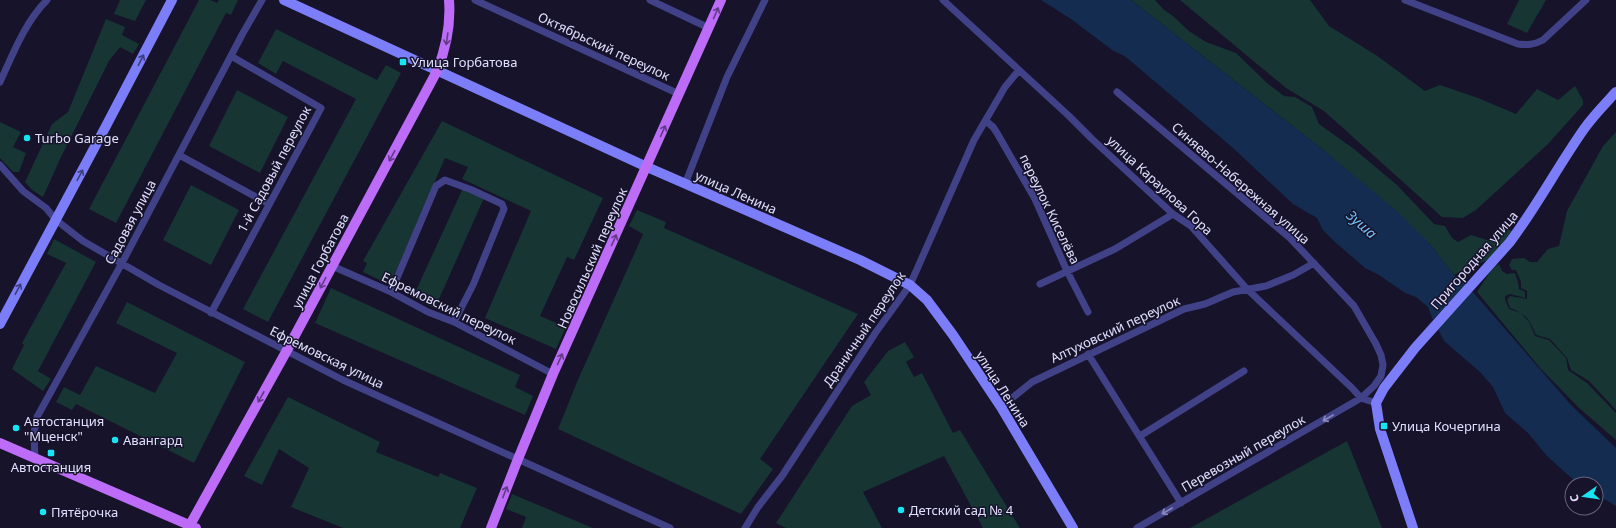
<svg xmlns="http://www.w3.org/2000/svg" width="1616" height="528" viewBox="0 0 1616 528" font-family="'Noto Sans',sans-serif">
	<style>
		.green { fill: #163533 }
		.water { fill: #132c50 }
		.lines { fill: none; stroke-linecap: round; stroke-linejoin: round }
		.street { stroke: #414188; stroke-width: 7 }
		.secondary { stroke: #7b7ef8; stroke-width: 10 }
		.primary { stroke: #bd6cf7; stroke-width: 10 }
		.oneway { stroke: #613b87 }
		.oneway2 { stroke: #3e3e7d }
		.oneway3 { stroke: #8988bd }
		.poi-dot { fill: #16e6f3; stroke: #16132b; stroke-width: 1.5 }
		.labels { text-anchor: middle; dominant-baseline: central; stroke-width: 3; stroke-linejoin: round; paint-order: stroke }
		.street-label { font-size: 13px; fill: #e1dffd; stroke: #16132b }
		.poi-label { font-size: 13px; fill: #e1dffd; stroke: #16132b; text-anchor: start }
		.water-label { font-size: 14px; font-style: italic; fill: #73c0f8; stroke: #16132b }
	</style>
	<rect width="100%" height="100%" fill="#16132b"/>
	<path class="green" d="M120,0H146L135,21L114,14Z
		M199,0H210L217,3L219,0H238L231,15L226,13L116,223L89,209Z
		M1131,0H1155L1163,9L1173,16L1189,31L1206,42L1236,53L1267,83L1284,96L1295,97L1312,107L1319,124L1354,149L1397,185L1434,224L1445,226L1452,238L1458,242L1471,235L1487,240L1497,241L1507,229L1513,231L1489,260L1468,267L1454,275L1429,243L1322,149Z
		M1180,0H1310L1329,26L1376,55L1425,91L1440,85L1478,98L1516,114L1537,89L1558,100L1575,86L1583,100V105L1548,144L1476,210L1463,218L1442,217L1324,111L1286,88Z
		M1519,0H1546L1527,33L1507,24Z
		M106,19L125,27L122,35L139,44L133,54L120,47L109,61L61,157L43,197L32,190L25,182L52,124L68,112Z
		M276,29L377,80L386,65L401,73L268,322L243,309L356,99L283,61L276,74L258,63Z
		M237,90L288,117L260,173L209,146Z
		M442,121L603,198L574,260L567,257L540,316L566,327L556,349L485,318L531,211L462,179L468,167L445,158L395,274L386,283L363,272L367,263L363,261Z
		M0,122L21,132L13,147L26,153L19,172H13L0,158Z
		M1616,132V410L1589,381L1571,370L1567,358L1550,339L1536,335C1529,320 1527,314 1510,308L1507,300L1510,296L1527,299V291L1521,288V282L1516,270H1512L1509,265L1512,259L1524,258L1530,262H1537L1548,249L1559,246L1567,211L1603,146Z
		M191,185L239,210L211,265L163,240Z
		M463,188L484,198L435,308L413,297Z
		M637,210L666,222L664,228L858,314L760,459L773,469L741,514L558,429L577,382L643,234L629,226Z
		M54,239L96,262L38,371L51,379L43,391L12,369L24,345L22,343L66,263L47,254Z
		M1499,264L1502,271L1507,274L1515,273L1518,282L1519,289L1525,292V298L1510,294L1505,296V300L1509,309L1521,313L1529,322L1535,336L1549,340L1566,358L1568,370L1587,383L1616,413V440L1578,407L1541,369L1477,292L1492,269Z
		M331,288L520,375L515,387L533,396L525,415L315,323Z
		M127,302L245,362L194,463L76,404L72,410L56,402L64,387L80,395L96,366L155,393L177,353L116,323Z
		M905,342L914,357L906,362L914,377L922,373L953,433L960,430L1020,528H983L944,456L863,492L882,528H786L776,523L852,406L871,395L864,382L888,351Z
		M288,397L380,442L376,452L438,477L440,473L477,488L460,528H343L291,507L309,468L279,449L262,485L244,476Z
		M1347,441L1382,528H1190Z
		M512,494L593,528H522L526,517L506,509Z"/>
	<path class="water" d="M1041,0H1131L1322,149L1399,213L1429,243L1454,275L1466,285L1433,320L1428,307L1416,297L1405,293L1379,275L1365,268L1335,242L1323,230L1317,218L1293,204L1233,148L1126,57L1112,50L1071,19Z
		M1472,291L1572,406L1616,448V506L1606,500L1596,498V484H1578L1547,456L1528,433L1505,413L1493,387L1480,372L1444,341L1438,329Z"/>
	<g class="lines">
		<path class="street" d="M475,0L679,94
			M650,0L709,28
			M943,0L1069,116L1092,139L1173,214L1191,226L1247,289L1352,388L1361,398L1376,403
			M1405,0L1518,44C1527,45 1534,45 1543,40L1586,0
			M0,82C13,54 25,22 47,0
			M1117,92L1290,238L1354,306L1376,344L1381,355L1383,365L1381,376L1374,386L1361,398L1137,528
			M986,121L993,127L997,133L1035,199L1067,271L1088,312
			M179,155L269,204
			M0,165L23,191L46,208L56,220L83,241L159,285L343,380L670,528
			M685,184L727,77L765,0
			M332,266L389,291L428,312L454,322L553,374
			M1040,284L1115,249L1173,214
			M389,291L397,278L436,186L445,180L472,190L502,204L504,209L473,285L454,322
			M211,313L321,108L231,56
			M1088,354L1181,503
			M1001,407L1032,382L1184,309L1205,304L1233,292L1266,286L1293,275L1314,263
			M1140,436L1244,371
			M35,459L34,433L37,417L122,263L243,33L262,0
			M745,528L758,507L782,476L876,332L910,285L974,140L1005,87L1019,70"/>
		<path class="secondary" d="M284,0L647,167L860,260L910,285L927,300L953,335L1001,407L1073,528
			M0,324L106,126L172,0
			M1413,528L1380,429L1376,403L1384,388L1415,348L1510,242C1537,206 1558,166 1584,129C1593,116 1605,104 1616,92"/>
		<path class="primary" d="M0,443L196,528
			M190,525L286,352L437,71C446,48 451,25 449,0
			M491,528L518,459L553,374L721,0"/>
	</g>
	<defs><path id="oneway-shaft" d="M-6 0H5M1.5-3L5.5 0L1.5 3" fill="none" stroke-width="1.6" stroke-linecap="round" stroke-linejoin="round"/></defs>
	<g class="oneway">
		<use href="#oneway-shaft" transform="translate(716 13) rotate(-66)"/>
		<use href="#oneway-shaft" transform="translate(447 39) rotate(98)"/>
		<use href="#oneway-shaft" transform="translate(663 131) rotate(-66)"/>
		<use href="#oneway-shaft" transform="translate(392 156) rotate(118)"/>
		<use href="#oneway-shaft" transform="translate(614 240) rotate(-66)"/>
		<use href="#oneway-shaft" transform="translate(323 283) rotate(118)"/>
		<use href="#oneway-shaft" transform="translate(560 359) rotate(-66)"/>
		<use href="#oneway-shaft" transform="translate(261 397) rotate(119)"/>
		<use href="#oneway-shaft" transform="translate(505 492) rotate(-69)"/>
	</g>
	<g class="oneway2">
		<use href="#oneway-shaft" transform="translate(141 60) rotate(-63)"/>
		<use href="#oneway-shaft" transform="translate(80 175) rotate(-62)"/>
		<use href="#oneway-shaft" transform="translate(18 289) rotate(-62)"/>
	</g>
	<g class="oneway3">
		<use href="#oneway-shaft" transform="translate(1328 418) rotate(150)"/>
		<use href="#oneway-shaft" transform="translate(1167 511) rotate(150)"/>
	</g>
	<g class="poi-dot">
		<rect x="399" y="58" width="8" height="8" rx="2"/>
		<circle cx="27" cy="138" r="4"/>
		<rect x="1380" y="422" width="8" height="8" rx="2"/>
		<circle cx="16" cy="428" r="4"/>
		<circle cx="115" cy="440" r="4"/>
		<rect x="47" y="449" width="8" height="8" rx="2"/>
		<circle cx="901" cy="510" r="4"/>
		<circle cx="43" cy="512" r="4"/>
	</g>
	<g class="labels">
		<g class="street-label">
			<text transform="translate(604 46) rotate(25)">Октябрьский переулок</text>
			<text transform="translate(274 169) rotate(-62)">1-й Садовый переулок</text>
			<text transform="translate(1241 183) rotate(41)">Синяево-Набережная улица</text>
			<text transform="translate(1160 185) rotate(43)">улица Караулова Гора</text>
			<text transform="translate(736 192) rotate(24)">улица Ленина</text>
			<text transform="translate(1050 209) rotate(64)">переулок Киселёва</text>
			<text transform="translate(130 222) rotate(-62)">Садовая улица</text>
			<text transform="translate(592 258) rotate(-66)">Новосильский переулок</text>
			<text transform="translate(1474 260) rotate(-49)">Пригородная улица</text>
			<text transform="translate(320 261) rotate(-62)">улица Горбатова</text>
			<text transform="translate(449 308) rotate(26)">Ефремовский переулок</text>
			<text transform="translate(864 329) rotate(-56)">Драничный переулок</text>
			<text transform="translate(1115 329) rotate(-25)">Алтуховский переулок</text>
			<text transform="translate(327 357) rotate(26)">Ефремовская улица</text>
			<text transform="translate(1003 389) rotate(57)">улица Ленина</text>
			<text transform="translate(1243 453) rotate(-30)">Перевозный переулок</text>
		</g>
		<g class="poi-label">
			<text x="411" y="62">Улица Горбатова</text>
			<text x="35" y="138">Turbo Garage</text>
			<text x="24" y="421">Автостанция<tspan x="24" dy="15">"Мценск"</tspan></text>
			<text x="1392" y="426">Улица Кочергина</text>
			<text x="123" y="440">Авангард</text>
			<text x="51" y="467" text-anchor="middle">Автостанция</text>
			<text x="909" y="510">Детский сад № 4</text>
			<text x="51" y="512">Пятёрочка</text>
		</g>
		<g class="water-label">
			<text transform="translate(1362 224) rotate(41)">Зуша</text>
		</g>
	</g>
	<g transform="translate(1584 496) rotate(257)"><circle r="19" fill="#16132b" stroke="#67657f"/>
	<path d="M0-3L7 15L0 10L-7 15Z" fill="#16e6f3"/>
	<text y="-6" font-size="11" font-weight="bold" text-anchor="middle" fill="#e1dffd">С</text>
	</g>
</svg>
